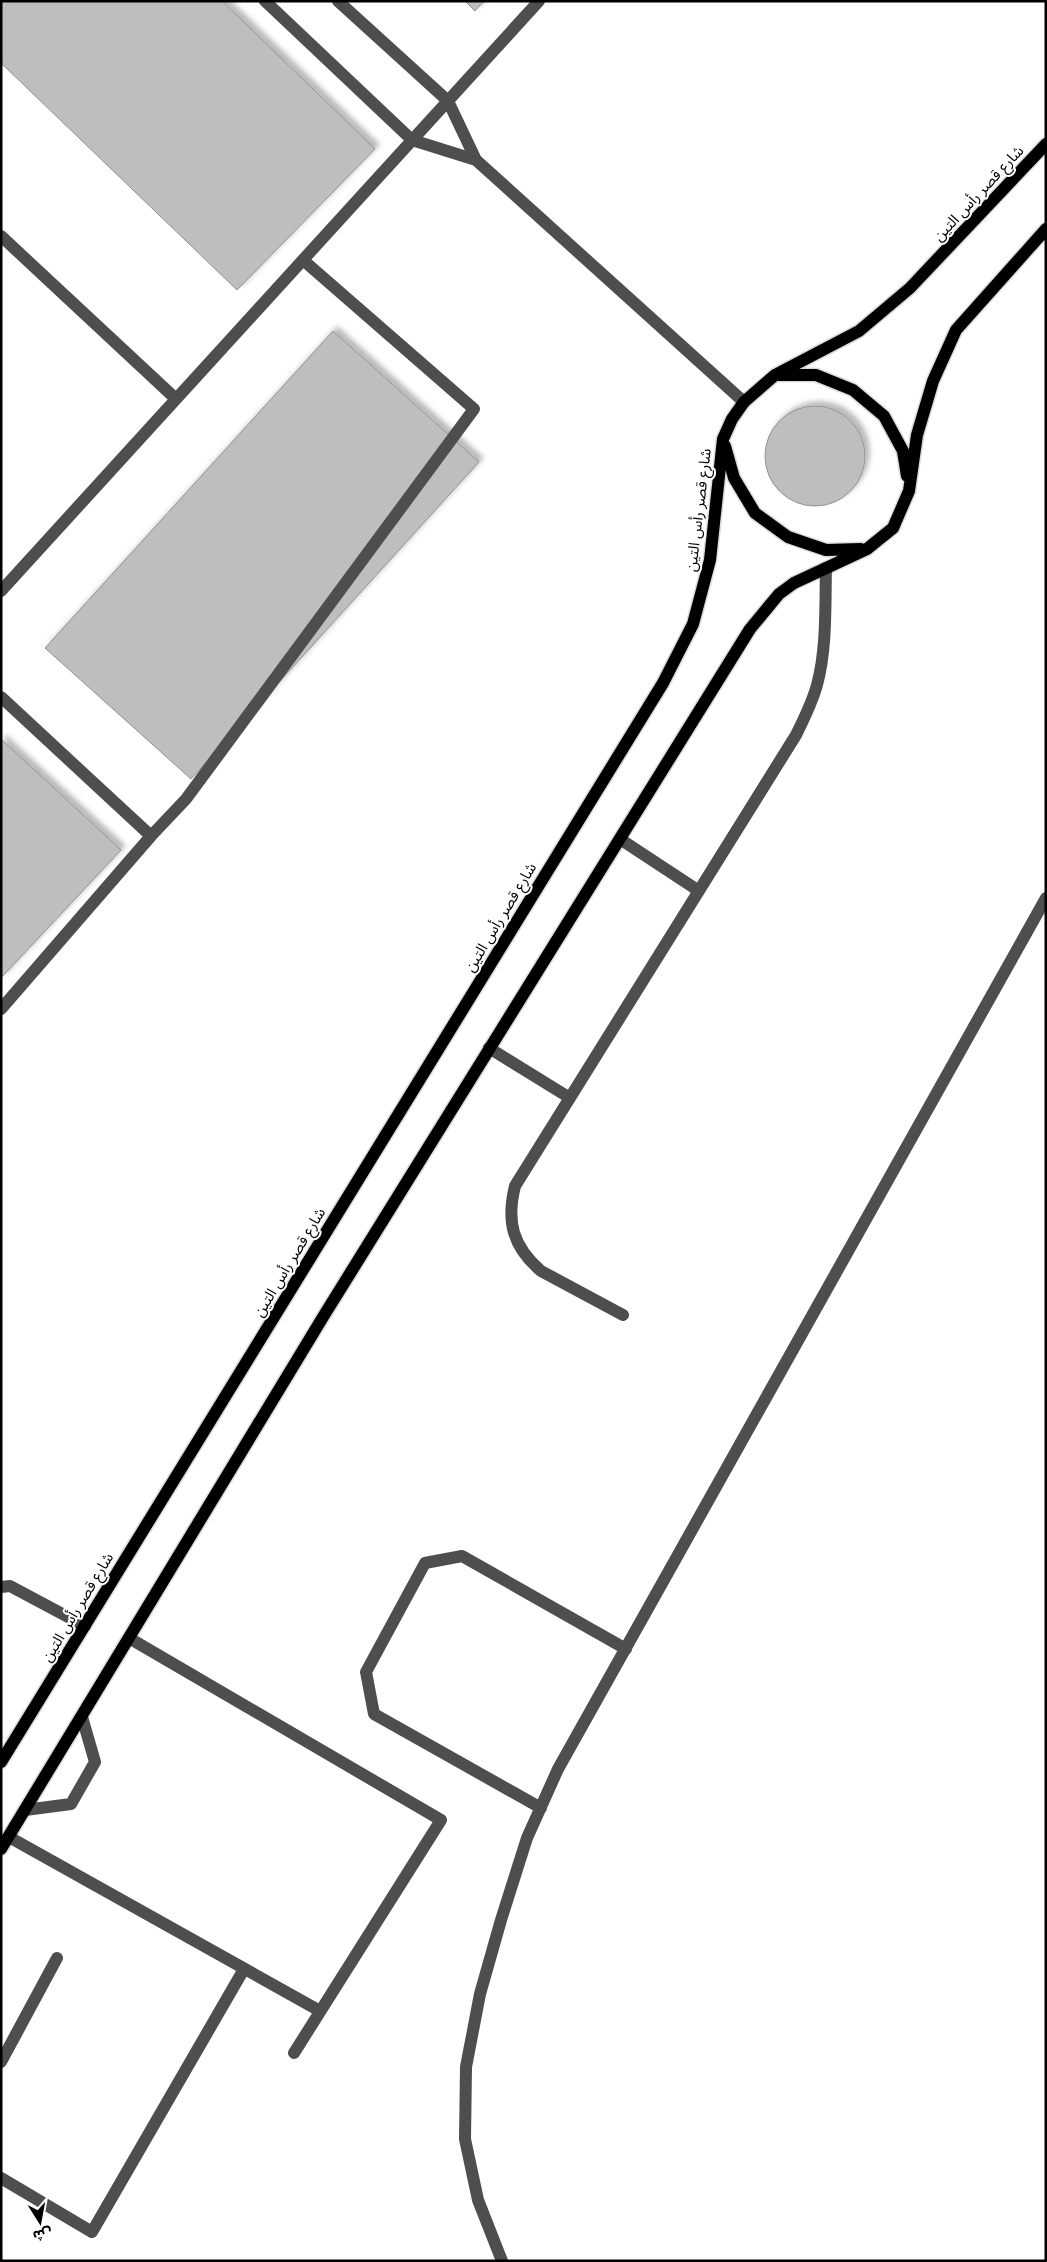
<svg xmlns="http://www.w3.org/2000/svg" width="1047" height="2262" viewBox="0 0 1047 2262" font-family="Mulish,'Noto Sans Arabic',sans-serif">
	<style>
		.building { fill: #bebebe; stroke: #929292; filter: url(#shadow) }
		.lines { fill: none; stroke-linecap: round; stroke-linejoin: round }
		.major-casing { stroke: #dbdbdb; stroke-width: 15 }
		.minor { stroke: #4e4e4e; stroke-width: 12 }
		.major { stroke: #000; stroke-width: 12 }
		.labels { text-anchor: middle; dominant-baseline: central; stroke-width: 4; stroke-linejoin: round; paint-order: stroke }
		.street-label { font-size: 15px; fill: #000; stroke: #fff }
	</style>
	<defs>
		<filter id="shadow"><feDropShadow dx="4.5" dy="-4.5" stdDeviation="2.5" flood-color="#0004"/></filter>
	</defs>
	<rect width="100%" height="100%" fill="#fff"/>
	<path class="building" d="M1,1H222L375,149L237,290L1,63Z
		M465,1H484L475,11Z
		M333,331L479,462L191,779L45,648Z
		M765 456a50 50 0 1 1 100 0a50 50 0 1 1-100 0Z
		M1,739L121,850L1,978Z"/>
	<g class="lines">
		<defs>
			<path id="major" d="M779,375H816L853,390L884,416L903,451L907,476
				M725,446L734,478L755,513L788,537L826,550L861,549
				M1,1762L663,683L693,624L710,560L723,439L732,419L744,402L775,375L859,331L910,288L1046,144
				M1,1849L323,1317L750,629L779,594L794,583L867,549L893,528L909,491L917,435L933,381L956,330L1046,229"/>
		</defs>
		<use href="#major" class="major-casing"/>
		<path class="minor" d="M265,1L412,140L476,160
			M338,1L448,101L476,160L744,402
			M1,236L176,399
			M1,591L539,1
			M1,697L151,836
			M620,839L699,891
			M1,1009L151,836L186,799L474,409L303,260
			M489,1048L570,1098
			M623,1315L541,1271C513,1247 506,1222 515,1186L796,735C804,719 812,703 817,685C827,648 825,606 826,568
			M1,1587L10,1586L85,1626
			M129,1638L441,1820L294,2053
			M541,1808L374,1714L366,1672L425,1563L462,1556L626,1649
			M25,1810L71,1804L95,1762L82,1717
			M9,1837L320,2011
			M1,2062L57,1958
			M1,2178L92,2232L244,1969
			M502,2261L478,2200L465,2139L466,2067L480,1994L501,1920L527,1838L558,1769L1046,898"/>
		<use href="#major" class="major"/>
	</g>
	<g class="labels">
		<g class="street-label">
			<text transform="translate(978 193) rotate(-47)">شارع قصر رأس التين</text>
			<text transform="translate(698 510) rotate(-83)">شارع قصر رأس التين</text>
			<text transform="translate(500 917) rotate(-59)">شارع قصر رأس التين</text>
			<text transform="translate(289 1262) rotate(-59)">شارع قصر رأس التين</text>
			<text transform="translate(77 1607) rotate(-59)">شارع قصر رأس التين</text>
		</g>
	</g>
	<rect width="1047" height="2262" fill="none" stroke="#000000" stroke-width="5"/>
	<g transform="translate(40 2222) rotate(169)" stroke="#ffffff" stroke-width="4" paint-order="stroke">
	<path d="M0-4L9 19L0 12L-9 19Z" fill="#000000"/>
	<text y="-8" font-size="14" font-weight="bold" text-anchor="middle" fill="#000000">ش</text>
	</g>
</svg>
